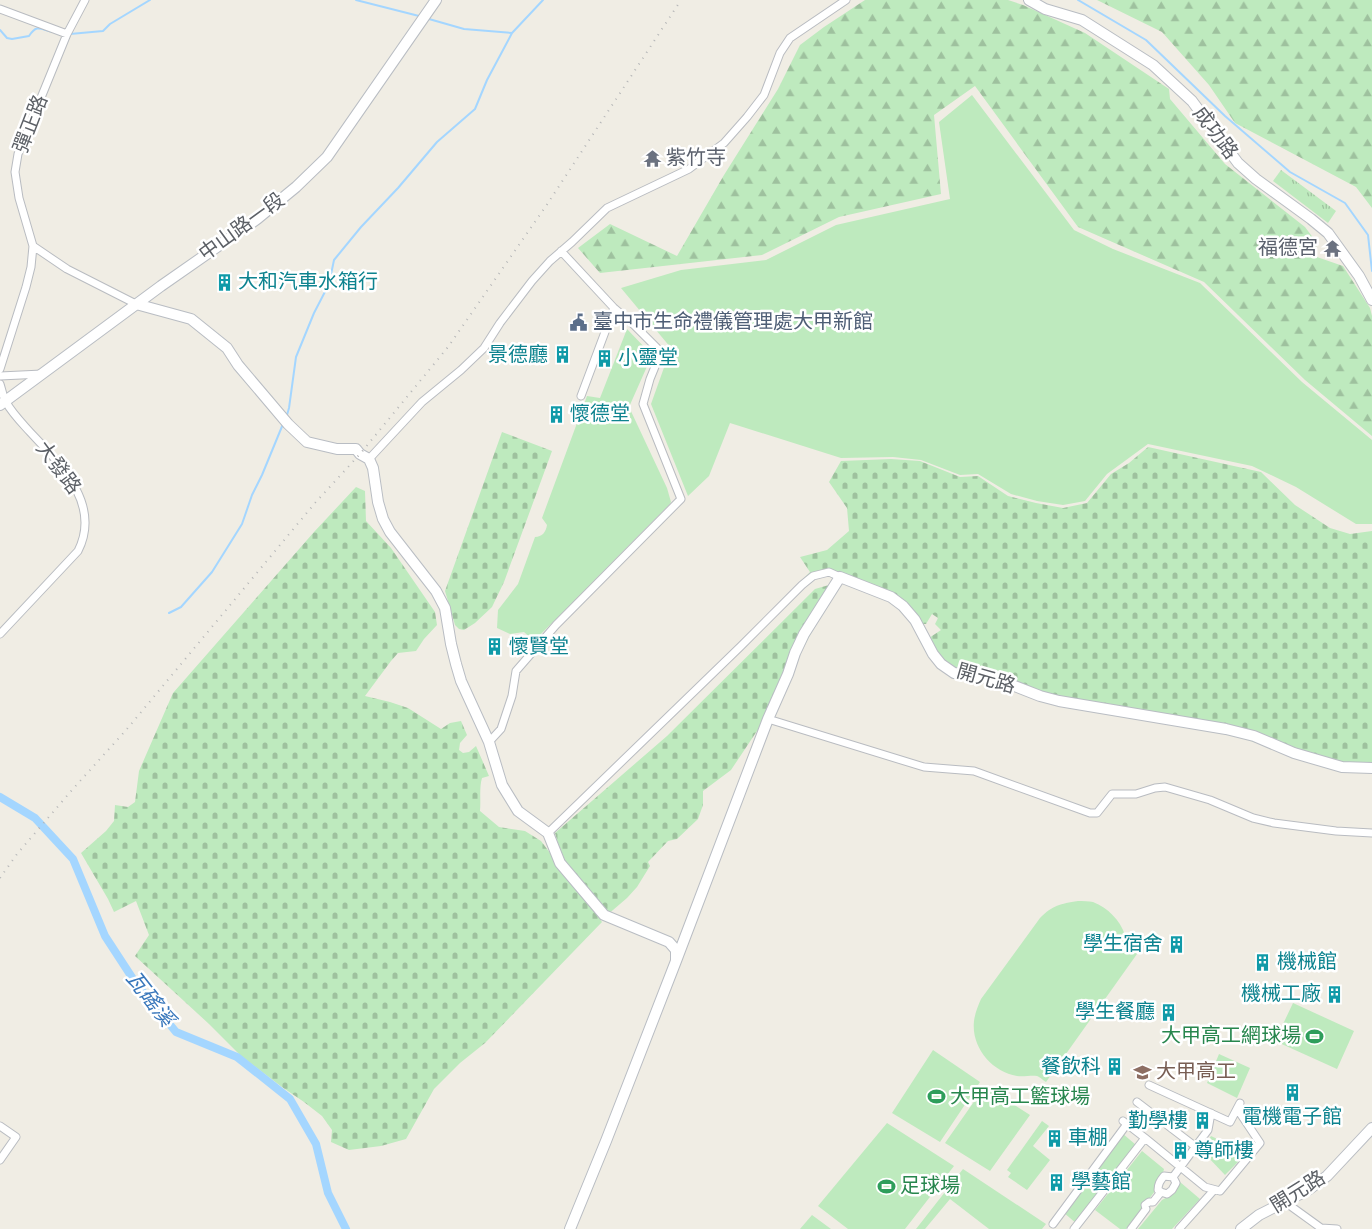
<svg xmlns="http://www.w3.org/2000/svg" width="1372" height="1229" viewBox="0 0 1372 1229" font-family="'Alegreya Sans','Noto Sans TC',sans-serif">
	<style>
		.green { fill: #beeabe }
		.forest { fill: url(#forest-firs) }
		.cemetery { fill: url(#cemetery-stones) }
		.park { fill: url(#park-tufts) }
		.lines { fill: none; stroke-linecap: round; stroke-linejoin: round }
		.stream { stroke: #a4d6ff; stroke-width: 2 }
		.canal { stroke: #a4d6ff; stroke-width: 8 }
		.street-casing { stroke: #b9bcc1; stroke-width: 9 }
		.secondary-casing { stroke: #b9bdc3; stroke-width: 12 }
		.street { stroke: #fff; stroke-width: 7 }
		.secondary { stroke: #fff; stroke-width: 10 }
		.rail { stroke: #b5b6b7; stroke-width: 2; stroke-dasharray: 1 6; stroke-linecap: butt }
		.labels { text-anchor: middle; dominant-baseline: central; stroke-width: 5; stroke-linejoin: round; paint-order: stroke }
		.street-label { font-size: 20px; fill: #5c6066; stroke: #fff }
		.worship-label { font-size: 20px; fill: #5b616d; stroke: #fff; text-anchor: start }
		.culture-label { font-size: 20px; fill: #0d838f; stroke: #fff; text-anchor: start }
		.service-label { font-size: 20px; fill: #4e5e75; stroke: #fff; text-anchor: start }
		.leisure-label { font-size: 20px; fill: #27864d; stroke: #fff; text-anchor: start }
		.education-label { font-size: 20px; fill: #785e54; stroke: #fff; text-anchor: start }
		.water-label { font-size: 21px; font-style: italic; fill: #3776bb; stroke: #fff }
	</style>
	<defs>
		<pattern id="forest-firs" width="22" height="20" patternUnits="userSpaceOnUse" patternTransform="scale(1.25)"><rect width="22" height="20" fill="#beeabe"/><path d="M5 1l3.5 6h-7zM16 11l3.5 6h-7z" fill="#9ec19e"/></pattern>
		<pattern id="cemetery-stones" width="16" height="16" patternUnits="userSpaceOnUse" patternTransform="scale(1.25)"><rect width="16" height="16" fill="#beeabe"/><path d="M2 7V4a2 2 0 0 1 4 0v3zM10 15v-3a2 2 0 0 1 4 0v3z" fill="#9ec19e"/></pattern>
		<pattern id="park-tufts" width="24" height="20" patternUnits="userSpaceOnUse" patternTransform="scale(1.25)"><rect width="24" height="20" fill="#beeabe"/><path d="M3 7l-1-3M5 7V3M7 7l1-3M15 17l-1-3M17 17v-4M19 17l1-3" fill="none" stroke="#9ec19e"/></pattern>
	</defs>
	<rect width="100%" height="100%" fill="#f0ede4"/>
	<path class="green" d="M972,95L1074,230L1113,249L1200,283L1302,382L1372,440V524H1356L1296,487L1252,466L1148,444L1107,474L1085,501L1063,505L1037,501L1011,494L978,474L960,475L921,460L893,457L841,458L730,423L709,476L688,496L651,404L671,348L621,288L681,270L766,260L836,225L950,199L939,122Z
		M627,329L649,352V362L629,407L667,488L671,502L669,505L534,641L524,632L510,634L497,628L498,610L518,584L535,537C542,537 546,532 547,525L542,518L587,396L600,398Z
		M1078,901C1083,901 1089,901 1093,902C1108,908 1120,920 1125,935C1129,945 1127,948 1137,954L1046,1082C1044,1081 1040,1077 1037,1076C1031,1075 1024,1077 1017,1076C992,1072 971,1047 974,1021C975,1013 978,1006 981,999L1040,918C1053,905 1060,904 1078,901Z
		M1293,1003L1354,1031L1337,1069L1275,1041Z
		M933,1050L980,1082L940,1142L892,1113Z
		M1219,1054L1250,1068L1237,1098L1207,1083Z
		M985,1086L1030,1115L990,1171L945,1143Z
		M1042,1121L1049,1126L1033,1146L1050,1160L1027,1190L1008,1177L1011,1173L1007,1170Z
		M887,1123L954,1166L905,1229H848L818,1206Z
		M1122,1133L1136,1145L1077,1224L1063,1212Z
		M1211,1136L1247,1153L1225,1175L1206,1155L1213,1146L1208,1141Z
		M1142,1151L1164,1169L1163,1173L1156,1181L1155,1191L1126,1229H1120L1095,1210Z
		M963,1169L1046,1224L1042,1229H989L950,1199L925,1229H916Z
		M1180,1182L1200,1199L1172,1229H1138L1162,1200L1175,1193L1177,1186Z
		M812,1215L831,1229H800Z"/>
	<path class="forest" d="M865,0H1008L1023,5L1085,33L1169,89L1170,99L1225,164L1305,227L1317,243L1314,256L1343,266L1370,308L1372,316V436L1305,380L1204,282L1078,227L975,86L934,115L941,194L839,217L762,255L600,273L578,248L610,224L677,256L724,175L778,89L800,45L824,27Z
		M1097,0H1372V208L1356,187L1235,123L1209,85L1162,32Z"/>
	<path class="cemetery" d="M502,432L552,451L504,582L492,607L475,623L464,630L459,629L455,625L445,591Z
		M1148,447L1261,472L1295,505L1330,528L1350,534L1372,531V764L1307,761L1220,730L1147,718L1068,708L1046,702L1001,680L963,675L942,658L929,638L941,630L935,624L938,618L932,614L926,624H918L904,606L836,578L826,576H819L788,598L758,625L810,572L800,557L827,550L849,531L847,508L829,482L841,461L891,459L920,461L960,477L978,476L1008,496L1036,503L1063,508L1087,503L1111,474L1129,463Z
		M356,487L365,491L366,521L391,548L435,612L437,625L424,639L416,651L398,653L391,661L365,696L390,702L408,708L441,729L450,723L461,721L467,735L460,743L459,750L463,753L469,752L476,746L489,776L482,778C479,788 481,800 480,811L499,827L525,831L541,841L602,922L485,1043L460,1063L434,1089L406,1139L381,1146L349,1150L331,1142L332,1130L322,1116L304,1102L282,1087L241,1056L209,1024L135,956L149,935L136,901L114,912L108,899L81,853L106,831L114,821L115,805L128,807L135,802L139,771L173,693L314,532Z
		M829,585L834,588L785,684L759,728L731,770L703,791V805L698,819L677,839L668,841L648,862L650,866L637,887L627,898L606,916L564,864L555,833L667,736L815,589Z"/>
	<path class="park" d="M1281,170L1336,211L1328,223L1273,181Z"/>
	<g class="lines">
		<path class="stream" d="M356,0L419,16
			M1078,0L1146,40L1225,116L1290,172L1345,203L1368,235L1372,271
			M429,19L464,29L512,33
			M0,30L7,38L12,39L29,36C37,24 40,29 53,32
			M70,34L103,31L110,24L150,0
			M287,415L289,408L296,357L314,313L329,284L334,260L361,227L398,188L437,142L475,109L487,80L512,33L543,0
			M169,613L181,607L212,572L242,524L252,495L262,475L283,424"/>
		<path class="canal" d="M0,797L35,818L73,859L105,936L135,982L176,1032L237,1057L290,1099L316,1144L328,1193L346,1229"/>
		<defs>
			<path id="street" d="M0,9L67,34
				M33,246L67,269L136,304
				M0,369L26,287L31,267L33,246L19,198L15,172L18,154L67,34L85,0
				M0,376L42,374
				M0,384C2,390 3,397 6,402C12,413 21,422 30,432C60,464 102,504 78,551L0,634
				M581,396L614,308
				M369,459L422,402L461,370L484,348L500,323L532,281L550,261L572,242L607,208L689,169L724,143L747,117L764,95L780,53L790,38L846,0
				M768,719L924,767L974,771L1090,813H1097L1112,794H1136L1155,788L1165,787L1210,800L1253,818L1274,823L1336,831L1372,833
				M489,742L501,729L512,696L516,671L556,625L681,499L643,404L650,379L661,352L634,325L614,308L561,251
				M548,833L741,646L802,585L813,576L829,572L840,577
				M1137,1102L1196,1147
				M1123,1121L1145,1138
				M0,1126L16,1137L0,1160
				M1161,1192L1158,1190C1158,1184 1160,1181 1164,1176L1173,1177
				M1285,1202L1321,1228L1337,1229
				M1053,1224L1127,1124
				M1074,1229L1145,1138L1205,1187L1220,1191L1260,1143L1238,1110L1240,1103L1230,1122L1149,1085
				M1131,1229L1146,1209L1145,1205L1149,1202H1153L1161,1192L1167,1194L1172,1190L1176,1183L1173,1177L1208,1130L1211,1113
				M1179,1229L1214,1190"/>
			<path id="secondary" d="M1029,0L1045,9L1082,20L1153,65L1192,101L1238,163L1256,179L1311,219L1328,233L1359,276L1372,300
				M136,304L191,319L227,348L238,365L288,424L307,442L337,449H356L360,454L369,459L373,468L378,502L383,519L390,532L436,591L445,608L451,644L456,664L461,681L489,742L502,785L518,811L548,833L560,863L604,915L669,942L676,950V960
				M0,405L161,286L257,219L296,187L327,157L436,0
				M570,1229L606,1141L676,961L768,719L788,674L795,653L804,634L840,577L891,597L903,606L915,620L933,654L941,664L954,673L997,679L1040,696L1059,701L1226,729L1254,736L1294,753L1342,767L1372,768
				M1241,1229L1259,1215L1308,1190L1327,1176L1372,1128"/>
		</defs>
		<use href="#street" class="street-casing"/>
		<use href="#secondary" class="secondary-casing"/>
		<use href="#street" class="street"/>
		<use href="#secondary" class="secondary"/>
		<path class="rail" d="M0,878L17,854L72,790L127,729L315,503L360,454L448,347L546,206L681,0"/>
	</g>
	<defs>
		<symbol id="temple-bare" viewBox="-9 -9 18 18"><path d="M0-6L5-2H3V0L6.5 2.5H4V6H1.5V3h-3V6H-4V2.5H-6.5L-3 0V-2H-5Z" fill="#6b7280" stroke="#fff" stroke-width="2.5" paint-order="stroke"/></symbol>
		<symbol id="building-bare" viewBox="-9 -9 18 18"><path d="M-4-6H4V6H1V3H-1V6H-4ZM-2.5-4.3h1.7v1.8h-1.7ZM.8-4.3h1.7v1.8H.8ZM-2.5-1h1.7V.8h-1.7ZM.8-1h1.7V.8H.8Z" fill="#0f9aa8" stroke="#fff" stroke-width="2.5" paint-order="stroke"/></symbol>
		<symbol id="civic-bare" viewBox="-9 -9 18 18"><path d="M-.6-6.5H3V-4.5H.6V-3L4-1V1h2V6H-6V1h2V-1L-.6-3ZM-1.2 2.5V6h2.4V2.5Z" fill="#5c6f8a" stroke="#fff" stroke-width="2.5" paint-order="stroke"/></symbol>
		<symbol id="stadium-bare" viewBox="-9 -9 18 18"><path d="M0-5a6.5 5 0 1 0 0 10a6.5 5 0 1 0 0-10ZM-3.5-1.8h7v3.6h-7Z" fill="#2e9e5b" stroke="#fff" stroke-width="2.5" paint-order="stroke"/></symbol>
		<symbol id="school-bare" viewBox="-9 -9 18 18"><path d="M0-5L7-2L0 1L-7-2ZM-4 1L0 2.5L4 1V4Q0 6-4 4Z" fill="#8d6e63" stroke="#fff" stroke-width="2.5" paint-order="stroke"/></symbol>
	</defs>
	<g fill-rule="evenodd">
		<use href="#temple-bare" x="640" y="146" width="25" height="25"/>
		<use href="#temple-bare" x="1320" y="236" width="25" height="25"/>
		<use href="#building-bare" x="212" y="270" width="25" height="25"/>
		<use href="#civic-bare" x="566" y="310" width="25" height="25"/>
		<use href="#building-bare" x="550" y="342" width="25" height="25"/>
		<use href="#building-bare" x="592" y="346" width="25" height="25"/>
		<use href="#building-bare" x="544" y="402" width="25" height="25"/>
		<use href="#building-bare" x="482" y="634" width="25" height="25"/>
		<use href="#building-bare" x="1164" y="932" width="25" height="25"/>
		<use href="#building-bare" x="1250" y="950" width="25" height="25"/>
		<use href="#building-bare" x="1322" y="982" width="25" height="25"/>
		<use href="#building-bare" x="1156" y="1000" width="25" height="25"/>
		<use href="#stadium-bare" x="1302" y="1024" width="25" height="25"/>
		<use href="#building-bare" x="1102" y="1054" width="25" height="25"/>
		<use href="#school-bare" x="1130" y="1060" width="25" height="25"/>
		<use href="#building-bare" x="1280" y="1080" width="25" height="25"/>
		<use href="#stadium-bare" x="924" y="1084" width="25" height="25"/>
		<use href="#building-bare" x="1190" y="1108" width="25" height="25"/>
		<use href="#building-bare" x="1042" y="1126" width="25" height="25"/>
		<use href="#building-bare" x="1168" y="1138" width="25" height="25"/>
		<use href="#building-bare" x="1044" y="1170" width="25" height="25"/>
		<use href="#stadium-bare" x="874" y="1174" width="25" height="25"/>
	</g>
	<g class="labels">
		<g class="street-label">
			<text transform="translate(31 124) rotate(-69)">彈正路</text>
			<text transform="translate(1215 133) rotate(53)">成功路</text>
			<text transform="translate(242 227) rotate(-36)">中山路一段</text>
			<text transform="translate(58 468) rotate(53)">大發路</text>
			<text transform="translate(986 679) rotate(16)">開元路</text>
			<text transform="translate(1298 1192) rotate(-32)">開元路</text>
		</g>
		<g class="worship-label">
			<text x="666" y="158">紫竹寺</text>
			<text x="1318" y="248" text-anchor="end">福德宮</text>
		</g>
		<g class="culture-label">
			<text x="238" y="282">大和汽車水箱行</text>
			<text x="548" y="355" text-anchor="end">景德廳</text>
			<text x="618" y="358">小靈堂</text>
			<text x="570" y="414">懷德堂</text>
			<text x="509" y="647">懷賢堂</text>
			<text x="1163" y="944" text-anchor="end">學生宿舍</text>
			<text x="1277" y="962">機械館</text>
			<text x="1321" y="994" text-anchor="end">機械工廠</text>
			<text x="1155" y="1012" text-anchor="end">學生餐廳</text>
			<text x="1101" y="1067" text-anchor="end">餐飲科</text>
			<text x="1292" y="1117" text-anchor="middle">電機電子館</text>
			<text x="1188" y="1121" text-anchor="end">勤學樓</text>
			<text x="1068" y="1138">車棚</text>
			<text x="1194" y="1151">尊師樓</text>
			<text x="1071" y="1182">學藝館</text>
		</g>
		<g class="service-label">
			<text x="593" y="322">臺中市生命禮儀管理處大甲新館</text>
		</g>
		<g class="leisure-label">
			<text x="1301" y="1036" text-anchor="end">大甲高工網球場</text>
			<text x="950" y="1097">大甲高工籃球場</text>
			<text x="900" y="1186">足球場</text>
		</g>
		<g class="education-label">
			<text x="1156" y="1072">大甲高工</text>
		</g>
		<g class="water-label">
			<text transform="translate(150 999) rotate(52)">瓦磘溪</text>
		</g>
	</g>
</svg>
